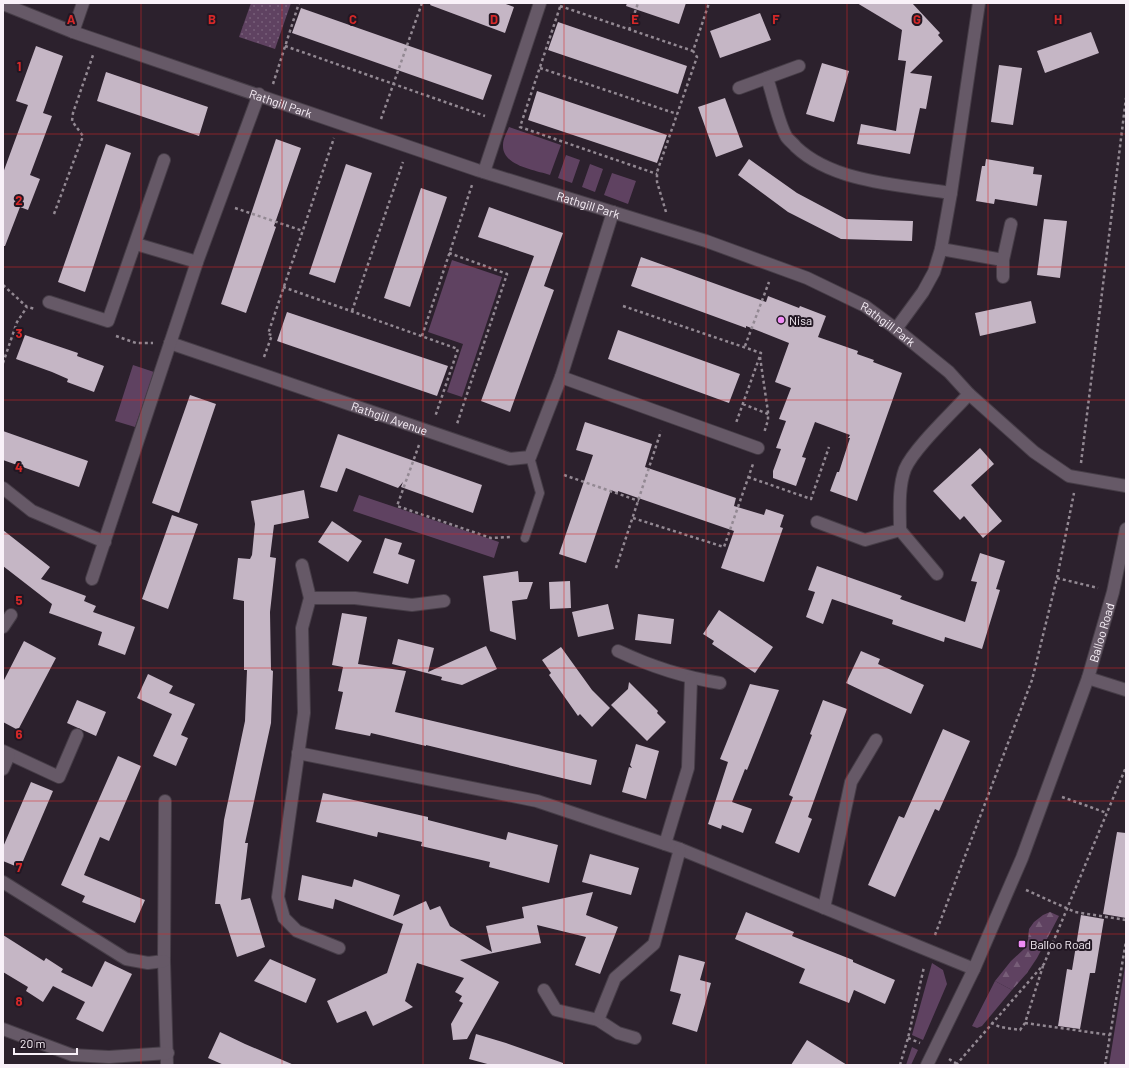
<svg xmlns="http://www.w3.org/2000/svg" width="1129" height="1068" viewBox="0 0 1129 1068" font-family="Barlow,sans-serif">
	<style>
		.grass { fill: #5f4261 }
		.forest { fill: url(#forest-firs) }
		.park { fill: url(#park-dots) }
		.building { fill: #c5b6c5 }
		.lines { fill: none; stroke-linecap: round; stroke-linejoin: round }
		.lane-casing { stroke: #463d47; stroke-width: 10 }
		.street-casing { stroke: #463d47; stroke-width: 14 }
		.secondary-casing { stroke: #463d47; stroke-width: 14 }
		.path { stroke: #938993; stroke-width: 2.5; stroke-dasharray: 3 3; stroke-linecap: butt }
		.lane { stroke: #665967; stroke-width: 8 }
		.street { stroke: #665967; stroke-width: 12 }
		.secondary { stroke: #665967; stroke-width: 12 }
		.grid { fill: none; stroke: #d62828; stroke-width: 1; stroke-opacity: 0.55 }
		.poi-dot { fill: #f08bf6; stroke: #221723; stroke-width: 1.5 }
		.labels { text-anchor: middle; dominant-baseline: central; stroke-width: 4; stroke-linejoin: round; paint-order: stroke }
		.street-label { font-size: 12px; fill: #f9f1f9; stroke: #221723 }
		.poi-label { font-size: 12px; fill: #f9f1f9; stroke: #221723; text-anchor: start }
		.grid-label { font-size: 13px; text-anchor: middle; font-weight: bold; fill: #d62828; stroke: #221723; stroke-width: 4; stroke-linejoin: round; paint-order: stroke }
	</style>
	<defs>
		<pattern id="forest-firs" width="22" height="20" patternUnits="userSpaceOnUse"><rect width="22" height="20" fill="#5f4261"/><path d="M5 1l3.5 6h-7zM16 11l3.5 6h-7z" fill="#775e78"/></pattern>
		<pattern id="park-dots" width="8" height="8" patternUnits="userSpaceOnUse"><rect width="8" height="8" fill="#5f4261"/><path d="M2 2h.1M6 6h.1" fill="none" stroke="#775e78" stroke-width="1.8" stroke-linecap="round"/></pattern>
	</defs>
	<rect width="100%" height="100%" fill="#2c212d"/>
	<path class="grass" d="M509,127L561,145L550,175C535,170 502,166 503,145C503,139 507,132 509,127Z
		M566,155L580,160L572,183L558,178Z
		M590,164L603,169L595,192L582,187Z
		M612,173L636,181L628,204L604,195Z
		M452,260L502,277L462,397L447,392L463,344L428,332Z
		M133,365L154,372L135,427L115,421Z
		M359,495L499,542L494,558L353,511Z
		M1126,960V1065H1109Z
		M932,963L943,970L947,984L923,1040L912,1035Z
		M995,981L1012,990L982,1026L977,1028L972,1026Z
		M912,1047L918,1050L911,1065H906Z"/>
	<path class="forest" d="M1050,912L1059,916L1037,958L1027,973L1012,990L995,981L1011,961L1024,949L1028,940L1029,929L1034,922L1043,915Z"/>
	<path class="park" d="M251,3H291L275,49L239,37Z"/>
	<path class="building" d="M431,3H503L514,7L505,33L430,5Z
		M627,3H686L679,24L626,6Z
		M857,3H912L940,33L938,35L943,41L910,73L932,76L926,109L920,108L910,154L857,144L861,124L896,131L906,61L898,60L902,30Z
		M301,8L492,75L483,100L292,33Z
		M760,13L771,40L720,58L710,31Z
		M558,22L687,66L678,94L548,50Z
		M1091,32L1099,53L1045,73L1037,51Z
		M36,46L63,56L43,113L52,116L30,175L40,179L28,210L20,207L5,246H3V173L28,105L16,101Z
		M822,63L849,71L834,122L806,114Z
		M999,65L1022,68L1013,125L991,122Z
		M106,72L208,107L199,136L97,101Z
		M537,91L667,135L657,163L528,120Z
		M725,98L743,147L716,157L698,107Z
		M276,139L301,148L274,226L276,227L246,313L221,304Z
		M106,144L131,153L85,292L58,282Z
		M749,159L797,193L846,219L913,221L912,241L841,239L788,212L738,175Z
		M986,159L1034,167L1033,174L1042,175L1037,206L995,199L994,204L976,201L982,166H985Z
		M346,164L372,173L335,283L309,274Z
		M421,188L447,197L410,307L384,298Z
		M489,207L563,233L544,286L554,290L510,412L481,401L534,256L478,237Z
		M1044,219L1067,221L1060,278L1037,275Z
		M641,257L766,302L768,296L799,308L800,306L826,316L818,337L858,351L857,354L874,360L873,362L902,373L857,501L830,491L837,472H839L850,438H848L850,435L815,422L802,457L806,458L796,486L773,478V471L781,449L776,448L786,421L779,419L791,388L775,382L789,343L746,326V328L631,286Z
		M1031,301L1036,323L980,336L975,313Z
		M287,312L448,366L437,396L277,341Z
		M618,330L740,374L729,403L608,359Z
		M25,335L78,353L77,356L104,366L94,392L67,382L68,379L52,372L16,359Z
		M190,395L216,404L179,513L152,503Z
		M585,422L652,444L645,467L736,498L734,506L764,515L766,509L784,515L780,527L783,528L764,582L721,568L734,531L618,491V493L611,490L586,563L559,554L593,455L576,450Z
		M3,431L88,461L79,487L3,460Z
		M338,434L482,485L473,513L401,487L403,482L398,488L346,468L337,492L320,487Z
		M980,448L994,464L971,485L1002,521L983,538L964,516L960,520L933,491Z
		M304,490L309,518L274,525L270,557L276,558L270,612L271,670L273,671L271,723L245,843H248L241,900L250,898L265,947L237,957L220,904H215L224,820L245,721L247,670H244V601L233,599L238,558L250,559L252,555L255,524L251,501Z
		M172,515L198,524L168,609L142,599Z
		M332,521L362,541L348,562L318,542Z
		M3,530L50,567L41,579L86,596L84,601L96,606L93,612L135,627L125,655L98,645L102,632L49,613L52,604L3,566Z
		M385,538L402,543L398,554L415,560L408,584L373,573Z
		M980,553L1005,561L996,589L1000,590L982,649L945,637L944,642L892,624L893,620L832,599L823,624L806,617L815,592L808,590L817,566L902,596L900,599L965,622L977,582L971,581Z
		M518,571L519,582H533L527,599L512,601L516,640L490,631L483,576Z
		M570,581L571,608L550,609L549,582Z
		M608,604L614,629L578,637L572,612Z
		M719,610L773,647L755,673L712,644L714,641L703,634Z
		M342,613L367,617L358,664L406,671L395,712L597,760L591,785L426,745V746L371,733L370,736L335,729L343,692L338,691L343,667L332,665Z
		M638,614L674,619L671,644L635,640Z
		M398,639L434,648L428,672L486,646L497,669L462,685L441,680L442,677L392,664Z
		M24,641L56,658L18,730L3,722V682Z
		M561,647L592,690L610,708L592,727L580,714L578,716L549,675L551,673L542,660Z
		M861,651L880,659L878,664L924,685L911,714L846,683Z
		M148,674L173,686L169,693L195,704L181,735L188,738L176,766L153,756L172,714L137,698Z
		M629,682L658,711L657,713L666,722L647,741L611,705L628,689Z
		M750,684L779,690L747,770L745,769L732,802L752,809L743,833L722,825L721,829L708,824L728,762L720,759Z
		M77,700L106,712L96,736L67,723Z
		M823,700L847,709L808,817L812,819L799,853L775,843L793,797L789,795L812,735L810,734Z
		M943,729L970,741L939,811L935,809L895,897L868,885L899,816L904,818Z
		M636,744L659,751L646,799L622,792L629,767L632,768L630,765Z
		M118,756L141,766L109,841L100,837L84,875L145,900L135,923L82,902L85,896L61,885Z
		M31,782L53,791L20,868L3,861V847Z
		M323,793L428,817V820L506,840L508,832L558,845L549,883L489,867L490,862L421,846L422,842L378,832L377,837L316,822Z
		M1117,832L1126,833V918L1103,914Z
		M590,854L639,868L631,895L582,882Z
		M302,875L352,887L354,879L400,895L393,916L426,901L430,910L440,906L450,926L492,952L486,926L524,918L522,907L593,892L586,915L618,927L600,974L575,965L586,937L537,925L541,943L460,960L499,982L467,1039L453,1040L451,1024L463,1003L459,1001L462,996L455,992L464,978L417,963L405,1001L413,1007L373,1026L366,1011L337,1023L327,1001L387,973L403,924L335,899L333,909L298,900Z
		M746,912L794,932L792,936L853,960V962L895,980L885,1004L854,990L849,1003L799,983L805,969L735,939Z
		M1081,915L1104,919L1095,973H1090L1080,1029L1058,1026L1067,969L1072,970Z
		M3,935L44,961L46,958L63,969L61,972L92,987L105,961L132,974L103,1032L76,1019L85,1002L53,986L43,1002L26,991L28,987L3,972Z
		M679,955L705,962L700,980L711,983L697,1032L672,1024L681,994L670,991Z
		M270,959L316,979L306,1003L254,981Z
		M220,1032L245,1044L294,1065H224L208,1058Z
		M476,1034L506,1043L563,1063V1065H491L469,1059Z
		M807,1040L847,1065H791Z"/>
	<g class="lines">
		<defs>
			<path id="lane" d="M525,538L540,493L530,457"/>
			<g id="street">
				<path id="s1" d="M3,4L73,32L477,170L706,241L807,278L865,306L896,329L949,372L969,394L1034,452L1069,476L1126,486"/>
				<path d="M73,32L83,3"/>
				<path d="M767,78C773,95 778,121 786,136C788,140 793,143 796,147C834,183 902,185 951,193"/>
				<path d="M739,88L799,66"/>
				<path d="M484,172L540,3"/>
				<path d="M136,244L197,262"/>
				<path d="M941,249L1003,260"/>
				<path d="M1003,277V260L1011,224"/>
				<path d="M49,302L108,321L164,160"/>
				<path d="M896,329L923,292L934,272L941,249L951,193L979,3"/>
				<path id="s2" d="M170,343L510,459L530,457L561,377L613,212"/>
				<path d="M561,377L758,448"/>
				<path d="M3,488L32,511L105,542"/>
				<path d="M817,522L865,540L900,530"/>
				<path d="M302,565L310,598L302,628L304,713L278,897L284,918L297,931L339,948"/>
				<path d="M937,574L900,530C900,510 898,488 905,469C914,448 953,412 969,394"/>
				<path d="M92,579L197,262L259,94"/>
				<path d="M310,598H355L412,605L444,601"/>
				<path d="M3,627L11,615"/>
				<path d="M618,651C652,667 682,677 720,683"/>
				<path d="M1088,678L1126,690"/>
				<path d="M3,751L59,777L77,735"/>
				<path d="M298,753L537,801L680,849L974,969"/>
				<path d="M3,769L9,755"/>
				<path d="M165,801L164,961L167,1065"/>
				<path d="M665,844L688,768L691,679"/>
				<path d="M3,882L126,959L148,963L164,961"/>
				<path d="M824,908L851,782L876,740"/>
				<path d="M544,990L556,1010L598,1020L618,1033L635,1038"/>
				<path d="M598,1020L615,978L654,944L680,849"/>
				<path d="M3,1029L72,1055L109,1057L168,1053"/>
			</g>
			<g id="secondary">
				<path id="s3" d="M927,1065L974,969L1022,858L1088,678L1113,592L1126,529"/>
			</g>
		</defs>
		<use href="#lane" class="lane-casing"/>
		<use href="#street" class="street-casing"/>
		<use href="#secondary" class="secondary-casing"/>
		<path class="path" d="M560,6L693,51L709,3
			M560,7L520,127L657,174
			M629,30L638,3
			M285,46L485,116
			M540,68L677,114
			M273,84L299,3
			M381,119L422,3
			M235,208L303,231
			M666,212L657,182V172L697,57L693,51
			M54,214L83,136L72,121L73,113L93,55
			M449,253L507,274L457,424
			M3,285L27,307L35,309
			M283,287L458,349L435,417
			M623,306L761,353L736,423
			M352,311L403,162
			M116,336L136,343H153
			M422,336L472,185
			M745,346L769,282
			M264,357L272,335L268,334L334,138
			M760,357L768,412V420L764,433
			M3,363L17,322L27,307
			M743,404L768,414
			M419,445L397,506L491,538L511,537
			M1081,463L1126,98
			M564,475L639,501
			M748,477L811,499L829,447
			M633,518L724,547L753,464
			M616,568L661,431
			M1057,578L1098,588
			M1062,797L1107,813
			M1026,890L1075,912L1126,920
			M935,935L1032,680L1057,578L1074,493
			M991,1023L1000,1027L1020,1030L1025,1023L1043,966
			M1025,1023L1110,1035
			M908,1038L920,1043
			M949,1059L957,1064
			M900,1065L908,1038L924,967
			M956,1065L1044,964L1126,767
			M1105,1065L1126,941"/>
		<use href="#lane" class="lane"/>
		<use href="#street" class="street"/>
		<use href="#secondary" class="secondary"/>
	</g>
	<path class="grid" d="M141,3V1065M282,3V1065M423,3V1065M564,3V1065M706,3V1065M847,3V1065M988,3V1065M3,134H1126M3,267H1126M3,400H1126M3,534H1126M3,668H1126M3,801H1126M3,934H1126"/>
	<g class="poi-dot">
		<circle cx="781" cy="320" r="4"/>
		<rect x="1018" y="940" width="8" height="8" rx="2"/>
	</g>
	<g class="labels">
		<g class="street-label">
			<text stroke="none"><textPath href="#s1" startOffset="295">Rathgill Park</textPath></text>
			<text stroke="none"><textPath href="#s1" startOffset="619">Rathgill Park</textPath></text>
			<text stroke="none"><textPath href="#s1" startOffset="943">Rathgill Park</textPath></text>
			<text stroke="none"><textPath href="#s2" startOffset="232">Rathgill Avenue</textPath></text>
			<text stroke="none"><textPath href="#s3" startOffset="467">Balloo Road</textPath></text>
		</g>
		<g class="poi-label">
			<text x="789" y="320">Nisa</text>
			<text x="1030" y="944">Balloo Road</text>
		</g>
	</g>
	<g class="grid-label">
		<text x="71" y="24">A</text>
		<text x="212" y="24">B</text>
		<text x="353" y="24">C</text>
		<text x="494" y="24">D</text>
		<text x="635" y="24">E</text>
		<text x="776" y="24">F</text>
		<text x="917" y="24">G</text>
		<text x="1058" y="24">H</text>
		<text x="19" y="71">1</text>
		<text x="19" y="205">2</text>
		<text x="19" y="338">3</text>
		<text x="19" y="472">4</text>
		<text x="19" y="605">5</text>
		<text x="19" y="739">6</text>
		<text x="19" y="872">7</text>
		<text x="19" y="1006">8</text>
	</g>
	<rect width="1129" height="1068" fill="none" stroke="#f9f1f9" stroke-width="8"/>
	<path d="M14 1048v6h63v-6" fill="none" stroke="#f9f1f9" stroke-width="2"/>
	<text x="20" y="1048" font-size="12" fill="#f9f1f9" stroke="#221723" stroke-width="3" paint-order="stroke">20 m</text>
</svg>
